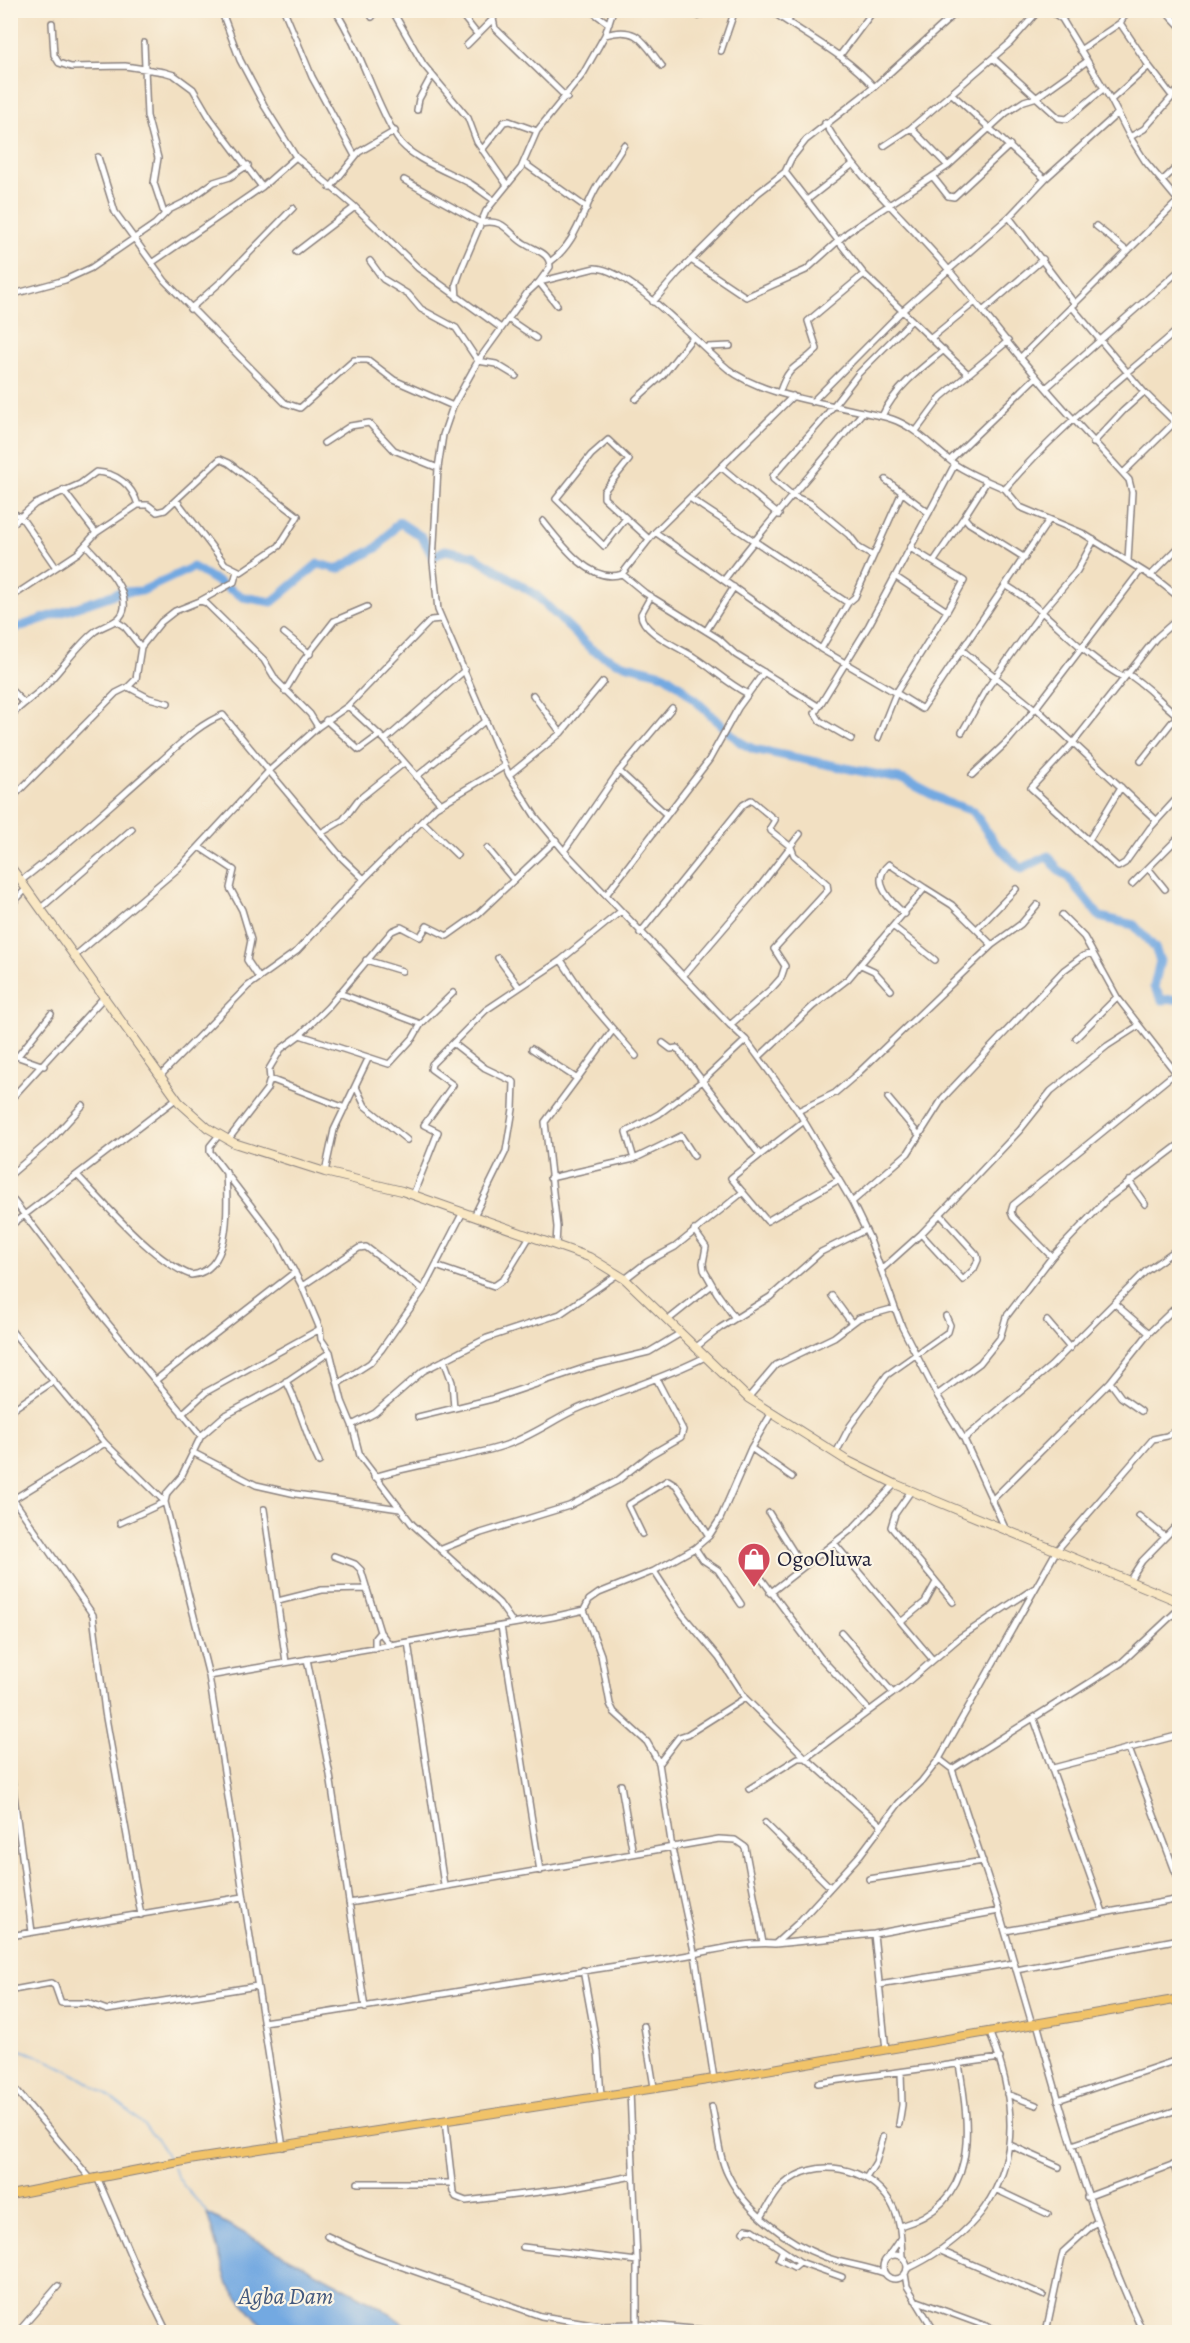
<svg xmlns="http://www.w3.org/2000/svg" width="1190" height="2343" viewBox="0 0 1190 2343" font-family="Alegreya,serif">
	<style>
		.water { fill: #73a9e1; stroke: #4a668e; stroke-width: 1.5 }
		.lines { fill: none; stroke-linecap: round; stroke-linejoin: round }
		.stream { stroke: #73a9e1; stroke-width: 1.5 }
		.river { stroke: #73a9e1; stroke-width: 9 }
		.street-casing { stroke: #8a817e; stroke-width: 8 }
		.secondary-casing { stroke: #8a817e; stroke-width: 10 }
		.primary-casing { stroke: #8a817e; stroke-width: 10 }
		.street { stroke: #fff; stroke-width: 5 }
		.secondary { stroke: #f9e7c3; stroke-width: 8 }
		.primary { stroke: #f1c369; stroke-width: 8 }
		.labels { text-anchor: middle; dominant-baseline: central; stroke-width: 4.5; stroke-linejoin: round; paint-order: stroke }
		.poi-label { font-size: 22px; fill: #22223b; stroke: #fcf5e5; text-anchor: start }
		.water-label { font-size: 24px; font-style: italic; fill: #42587d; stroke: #fcf5e5 }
	</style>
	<rect width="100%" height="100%" fill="#fcf5e5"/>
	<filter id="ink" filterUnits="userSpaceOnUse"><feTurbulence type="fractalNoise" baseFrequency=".0167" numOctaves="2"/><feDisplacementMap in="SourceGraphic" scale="12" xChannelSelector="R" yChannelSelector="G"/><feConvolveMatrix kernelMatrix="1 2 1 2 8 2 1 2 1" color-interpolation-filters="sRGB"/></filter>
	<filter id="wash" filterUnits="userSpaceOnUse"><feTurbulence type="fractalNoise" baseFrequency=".008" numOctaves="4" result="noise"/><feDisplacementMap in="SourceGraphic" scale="24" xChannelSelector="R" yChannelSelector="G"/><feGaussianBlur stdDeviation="1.35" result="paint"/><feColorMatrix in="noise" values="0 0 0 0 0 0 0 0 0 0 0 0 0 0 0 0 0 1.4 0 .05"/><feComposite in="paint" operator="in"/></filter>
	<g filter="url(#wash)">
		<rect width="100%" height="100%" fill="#f2e0c2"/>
		<path class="water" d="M207,2213L380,2307L415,2332H268L228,2285Z"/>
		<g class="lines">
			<path class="stream" d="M10,2047C57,2057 151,2115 169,2160
				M173,2167C180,2186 195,2196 207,2213"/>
			<path class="river" d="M10,630L121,592L142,591L193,567L243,597L272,602L318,564L338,569L378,547L399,522L422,537L433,557L445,550L474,556L535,594L591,649L616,662L663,674L679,685L740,742L753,749L904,780L946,802L973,811L994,842L1021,869L1048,856L1059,871L1068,877L1100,917L1134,925L1155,948L1160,961L1154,987L1162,1000L1180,999"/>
		</g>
	</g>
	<g filter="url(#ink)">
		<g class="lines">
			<defs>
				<path id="street" d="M221,10L240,60L265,107L296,157L355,207L418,268L501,328
					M284,10L312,77L355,156
					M335,10C361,50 373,98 397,138C409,158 451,173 471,184C479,189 486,195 494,200
					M368,10L372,17
					M392,10L423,64L468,118L477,142L507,185
					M458,10L477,34
					M590,10L609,24
					M695,10L699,16
					M770,10C806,36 845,54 874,87
					M1049,10L1062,19L1111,100L1130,137L1145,161L1180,203
					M1120,10L1125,15L1120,23L1149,66
					M1165,10L1180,26
					M493,19L495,28L567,98
					M1062,19L1071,10
					M787,21L798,10
					M52,23L54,55L59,63L71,67L125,66L164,72L174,75L193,89L210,118L262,187
					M605,35C638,25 643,42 662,66
					M144,43L147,116L158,158L154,183L164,213
					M467,45L493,19L498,10
					M1080,50L1120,23
					M721,51L735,10
					M841,54L874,10
					M993,58L1059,118L1067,119L1103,89
					M952,94L1045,179
					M1111,100L1149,66L1172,96
					M417,110L419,99L432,75
					M825,123C856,176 902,216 942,262C974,299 1003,338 1035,375C1065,412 1098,445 1129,480L1132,492L1128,561
					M1130,137L1144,129L1180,88
					M884,146L911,128
					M482,150L504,122L509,121L537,131
					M98,157L115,212L165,281L285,403L300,408L354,360H368L394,380L453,406
					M524,163L587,208
					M948,166L911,128L1010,43L1039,10
					M785,172L864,274L968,374
					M933,177L948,196L954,197L1010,145
					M404,180L481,223C506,217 510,237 527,245C537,251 550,253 550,267L539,282L557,305
					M1162,181L1180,164
					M330,188L359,152L395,131
					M807,200L853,164
					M1009,217L1075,304
					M1096,226L1127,251
					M296,252L355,207
					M691,260L746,297L806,270L848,232L948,166L1006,113L1024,101L1037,97L1086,62
					M370,261L383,279L409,295L421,309L456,328L478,361L496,364L516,376
					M153,262L262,187L296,157
					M550,262C576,243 581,215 596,188C605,174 615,160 624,145
					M10,295L65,280L91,268L155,224L169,210L189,200L214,182L230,177L248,165
					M457,298L456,284L461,270L486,211L521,168L537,131L583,74L605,35L613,10
					M653,302L678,273L758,193L785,172L791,159L806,140L874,87L959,10
					M1072,307L1144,392L1180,427
					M190,309L223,280L293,208
					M984,310L1043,259
					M508,319L536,338
					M931,338L975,302
					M707,347L730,346
					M1020,358L1178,201
					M1046,388L1180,270
					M780,391C790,362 799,368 817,349L808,321L864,274
					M636,399L663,375L693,337
					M812,402L902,311L1009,217L1045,179L1118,113
					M882,416C895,388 920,369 944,350
					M916,431L941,397L1008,341
					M324,443L350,426L369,423L394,450L438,468
					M1093,443L1123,411L1144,392
					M950,460L1036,377
					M721,467L779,515
					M1123,473L1174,423
					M886,480L929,513
					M987,481L964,517L969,523L1025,558
					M1005,489L1020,507L1082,533L1156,579L1180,598
					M63,490L96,533
					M691,499L848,603
					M10,512L21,517L55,566
					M626,518L604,546L556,499L591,455L608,440L629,460L604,491V498L649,539
					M543,521C561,544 591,585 622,574L655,532L793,396
					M10,526L35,504L80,484L96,472C117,473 132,485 138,505
					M655,532L821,649L896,693L878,738
					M912,549L964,581L947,611
					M873,556L859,548L849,535L810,503L793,496L773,479V476L824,418L858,374L912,320
					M934,561L964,517
					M622,574L645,593L719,639L736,655L818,706
					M1150,576L1180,546
					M896,577L947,611L896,693L922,709L1049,520
					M724,580C767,522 817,468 863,412
					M1007,586C1049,611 1079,654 1123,677
					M651,596L641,614C641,632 680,648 694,657C713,669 727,683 748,694
					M10,598L78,553L96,533L138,505H148L157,512L165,510L220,459L229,463L298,516L279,546L241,572L225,564L177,501
					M200,601L234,582L237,571
					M1180,617L1156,638L1073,743L1031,788L1118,867L1125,863L1150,828L1180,795
					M116,621L125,627L141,647
					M706,631L734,587
					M284,633L310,654
					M821,649L848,603L855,597L902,492
					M962,650L1035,709
					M1126,673C1146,684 1159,701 1177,715
					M128,687L149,698L168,703
					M10,689L23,702
					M285,691L303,661L334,621L367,607
					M533,695L561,733
					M348,706L385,740L441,804
					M1036,708L1156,820
					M10,717C21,704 33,698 44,687C61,670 75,648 94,632C104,624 122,623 124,608C127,585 100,561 87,546
					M326,720L359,750L378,736
					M318,727L348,706L431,620L441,619
					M962,732L986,690L1041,613L1077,571L1094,540
					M851,739L820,721L815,713L869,625L955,464
					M385,740L465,670
					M1141,761L1180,712
					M619,771L667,815
					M509,775L561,733L603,682
					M972,775L1008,741L1035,709L1141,570
					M416,777L486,720
					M10,800L116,693L128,687L136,679L141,647L161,622L175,611L200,601L206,603L264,660L276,680L310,714L318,727L269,771L223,715C199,724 180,744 161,761C115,801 71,843 22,880
					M422,821L457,855
					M321,833L343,820L358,800L404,763
					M1089,840L1121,787
					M199,847L234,870L230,888L242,910L251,940L247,960L259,978
					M487,848L513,879
					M564,851L619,771L672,708
					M1148,868L1165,889
					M1132,884L1180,836
					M606,895L709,760L738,708L764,672
					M10,906L26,889
					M41,908L132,829
					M905,914C891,902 869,881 889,864L925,888
					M1062,915L1084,937L1117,997L1180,1078
					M894,927L935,960
					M977,929L1016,889
					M640,933L743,805L751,800L775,820L770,828L771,831L791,847L794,855L827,884L828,890L774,949L785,966L781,978L772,988L730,1025
					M992,945L1021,924L1037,905
					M76,955L181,866L269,771L342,858L364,879L436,807L505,766
					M498,958L519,987
					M366,960L402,971
					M561,960L587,999L636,1056
					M861,965L874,971L891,990
					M683,976L761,885L800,834
					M339,993L421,1024
					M300,1035L389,1064L413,1038L421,1024L453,993
					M1076,1038L1117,997
					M453,1043L485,1068L514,1082L513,1109L506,1151L474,1216
					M663,1043L671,1049L677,1048L760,1155L804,1121
					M532,1049L576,1078
					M10,1054L44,1066
					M18,1056L51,1014
					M759,1057L813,1006L848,979L925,888L952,905L992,945L856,1075L835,1093L798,1111
					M162,1074L248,986L297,951L364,879
					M270,1079L345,1108
					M356,1087L365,1106L407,1140
					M888,1098L919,1135
					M10,1100L105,996
					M219,1135L210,1146V1152L278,1241L302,1286L320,1329L321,1339L330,1352L342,1401L352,1425L360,1456L412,1524L499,1603L513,1623
					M228,1140L267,1089L270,1079L269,1069L281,1049L300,1035L328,1007L392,931L401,927L420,937L427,926L447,936L478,914L556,840
					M760,1155L731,1178L767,1221L838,1180
					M634,1159L626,1132L659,1114L701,1082L746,1040
					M325,1172L334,1130L368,1059
					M10,1175L51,1140L83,1105
					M77,1175C106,1205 153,1261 191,1275C234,1271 227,1201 226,1172
					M550,1178L634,1159L681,1136L694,1156
					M1129,1181L1145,1204
					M413,1195L438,1132L424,1125L453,1085L431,1069L432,1064L486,1010L561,960L621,911
					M10,1196L106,1321L201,1436
					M852,1202L908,1153L943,1098L1064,970L1083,956L1093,953
					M10,1226L177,1098
					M694,1230L706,1247L703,1263L704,1270L717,1293L735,1318
					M921,1234L963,1280L974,1269L978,1260L977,1255L940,1214
					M556,1245L557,1227L545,1122L613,1030
					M1052,1257L1106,1200L1180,1144
					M436,1266L494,1286L504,1279L530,1236
					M881,1270L921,1234L970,1183L1020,1130L1051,1091L1107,1046L1138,1026
					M625,1279L647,1262L675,1247L743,1192
					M302,1286L359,1248L366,1247L423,1290
					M832,1296L851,1322
					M1114,1303L1149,1333
					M668,1320L712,1285
					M1047,1321L1070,1348
					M10,1329L105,1443L165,1502L120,1523
					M695,1348L720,1328L770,1297L821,1252L865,1230
					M444,1360L452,1382L454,1408
					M156,1380L295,1272
					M286,1381C300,1407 306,1436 319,1462
					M1110,1382L1121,1397L1141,1411
					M339,1383L370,1363L381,1350L423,1290L463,1212
					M937,1395L980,1363L1000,1338L1006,1317L1052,1257L1013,1217L1011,1212L1013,1205L1175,1073
					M748,1398L776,1365L834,1337L859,1318L895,1308
					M10,1411L54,1381
					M182,1414L206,1392L320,1329
					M418,1417L492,1399L587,1367L649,1352L681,1333
					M352,1425L375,1413L423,1371L487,1338L560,1314L618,1274
					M964,1439L1051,1366L1146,1271L1180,1247
					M751,1448L792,1477
					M192,1452L256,1485L296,1494L400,1509
					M836,1453L850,1426L887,1375L948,1332L950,1325L946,1316
					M374,1477C416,1464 461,1459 503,1446C529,1438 550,1422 573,1411C617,1391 663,1379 705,1357
					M911,1491L895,1514L891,1527L953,1602
					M13,1499L93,1615L105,1712L141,1915
					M12,1500L105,1443
					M992,1500L1110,1382L1149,1333L1180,1303
					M264,1509L286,1662
					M769,1513L803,1567
					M1139,1516L1164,1536
					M1005,1528L964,1439L937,1395L902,1327L869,1237L852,1202L798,1111L746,1040L730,1025L564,851L535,816L509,775L438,610L433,562L438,468L443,435L453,406L478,361L527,293L539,282L595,268C629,268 700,346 728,369C762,395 821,402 862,412C874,415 886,416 897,421C920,431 936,451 956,465C971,475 988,481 1005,489C1057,428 1120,380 1180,328
					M642,1534L628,1505L668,1480L676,1485L709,1536
					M835,1544L933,1660
					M695,1548L703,1560L718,1570L741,1604
					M442,1549L481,1533L569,1506L617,1481L650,1455L681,1437L683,1430L657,1380
					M334,1556L355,1564L361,1570L380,1632L390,1645
					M752,1566L820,1657L869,1710
					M654,1571L682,1614L719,1658L745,1698L806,1758L881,1825
					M1129,1581L1142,1561L1180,1522
					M770,1593L852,1529L895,1484
					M278,1601L322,1590L367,1589
					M584,1610L589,1600L599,1593L654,1571L695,1548L709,1536L720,1519L751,1448L771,1414
					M901,1622L925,1602L935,1584
					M501,1626L540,1871
					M842,1633L893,1693
					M408,1642L444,1885
					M375,1648V1638L380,1632
					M307,1659L330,1775L365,2008
					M209,1676L553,1617L584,1610L601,1655L610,1704L614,1712L647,1742L659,1763L672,1848L695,1956
					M1034,1719L1103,1912
					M1129,1749L1180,1884
					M659,1763L679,1737L688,1734L745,1698
					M10,1765L32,1932
					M1053,1768L1180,1735
					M952,1769L1121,1663L1180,1608
					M621,1785L633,1854
					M749,1789L798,1758H806L904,1685L959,1638L1033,1589
					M765,1823L830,1887
					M869,1879L983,1861
					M349,1903L719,1839L735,1840L745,1847L763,1943
					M1005,1931L1180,1899
					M874,1934L886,2050
					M10,1936L243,1897
					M776,1943L798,1923L860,1855L899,1803L921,1782L939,1759
					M695,1955L714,2079
					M583,1970L598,2052L601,2096
					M1016,1970L1180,1939
					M879,1985L1014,1963
					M13,1990L51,1983L55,1986L61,2003H88L107,2010L257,1986
					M263,2022C395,2004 526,1978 658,1960C694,1956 739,1941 775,1944L874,1934L999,1911
					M1037,2023C1066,2129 1096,2233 1143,2332
					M1032,2024L999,1911L952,1769L939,1759L1057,1550L1153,1439L1167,1436L1180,1428
					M644,2026L654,2087
					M10,2083L90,2178
					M818,2083L1000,2058
					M630,2091L637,2261V2324
					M1007,2094L1036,2105
					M1058,2100L1180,2059
					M712,2107C717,2128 718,2155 728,2175C746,2212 788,2243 825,2257C844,2264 865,2266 884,2273
					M445,2121L453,2192L456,2197L466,2201L564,2189L633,2176
					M899,2124L902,2105L901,2072
					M1010,2145L1059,2167
					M1072,2145L1180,2109
					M283,2147L209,1676L165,1502L167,1493L181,1477L201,1436L224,1416L278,1387L330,1352
					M1173,2164L1180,2182
					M97,2177L139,2275L167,2332
					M866,2178L876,2162L883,2137
					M358,2183H452
					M997,2190L1048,2214
					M1087,2197L1180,2162
					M762,2216C768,2206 774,2194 783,2185C816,2155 869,2167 891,2203C901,2220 901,2238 902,2257
					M900,2226C980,2203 970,2129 959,2064
					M743,2232L746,2229L753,2230L800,2262L842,2277
					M327,2236L366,2254L541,2316L600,2325L637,2324L727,2332
					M523,2247L637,2261
					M941,2251L1043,2295
					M782,2252L779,2259L794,2267L800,2262
					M883 2267a12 12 0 1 1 24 0a12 12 0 1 1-24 0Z
					M889,2255L900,2239
					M907,2269C1011,2219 1032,2136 989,2031
					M905,2274L907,2286L935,2332
					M915,2300L1002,2332
					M18,2332L58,2286
					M1046,2332L1063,2252L1097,2221"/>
				<path id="secondary" d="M10,866L179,1102L208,1128L234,1143L325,1172L402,1191L589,1257L625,1279L748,1398L846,1460L895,1484L1180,1602"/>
				<path id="primary" d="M10,2195L189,2160L714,2079L1180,1999"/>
			</defs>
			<use href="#street" class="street-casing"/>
			<use href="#secondary" class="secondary-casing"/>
			<use href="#primary" class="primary-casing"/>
			<use href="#street" class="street"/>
			<use href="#secondary" class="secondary"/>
			<use href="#primary" class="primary"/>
		</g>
	</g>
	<defs>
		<symbol id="shop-pin" viewBox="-11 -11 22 30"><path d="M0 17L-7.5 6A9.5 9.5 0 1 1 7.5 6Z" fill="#d1495b" stroke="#fcf5e5"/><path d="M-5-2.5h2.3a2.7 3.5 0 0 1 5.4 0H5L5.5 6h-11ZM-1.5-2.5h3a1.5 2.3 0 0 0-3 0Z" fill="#fff"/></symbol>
	</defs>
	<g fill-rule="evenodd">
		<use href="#shop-pin" x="735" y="1540" width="38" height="52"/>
	</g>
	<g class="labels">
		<g class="poi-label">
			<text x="777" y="1559">OgoOluwa</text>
		</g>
		<g class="water-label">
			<text x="286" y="2296">Agba Dam</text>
		</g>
	</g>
	<rect width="1190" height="2343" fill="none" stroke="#fcf5e5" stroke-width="36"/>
</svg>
